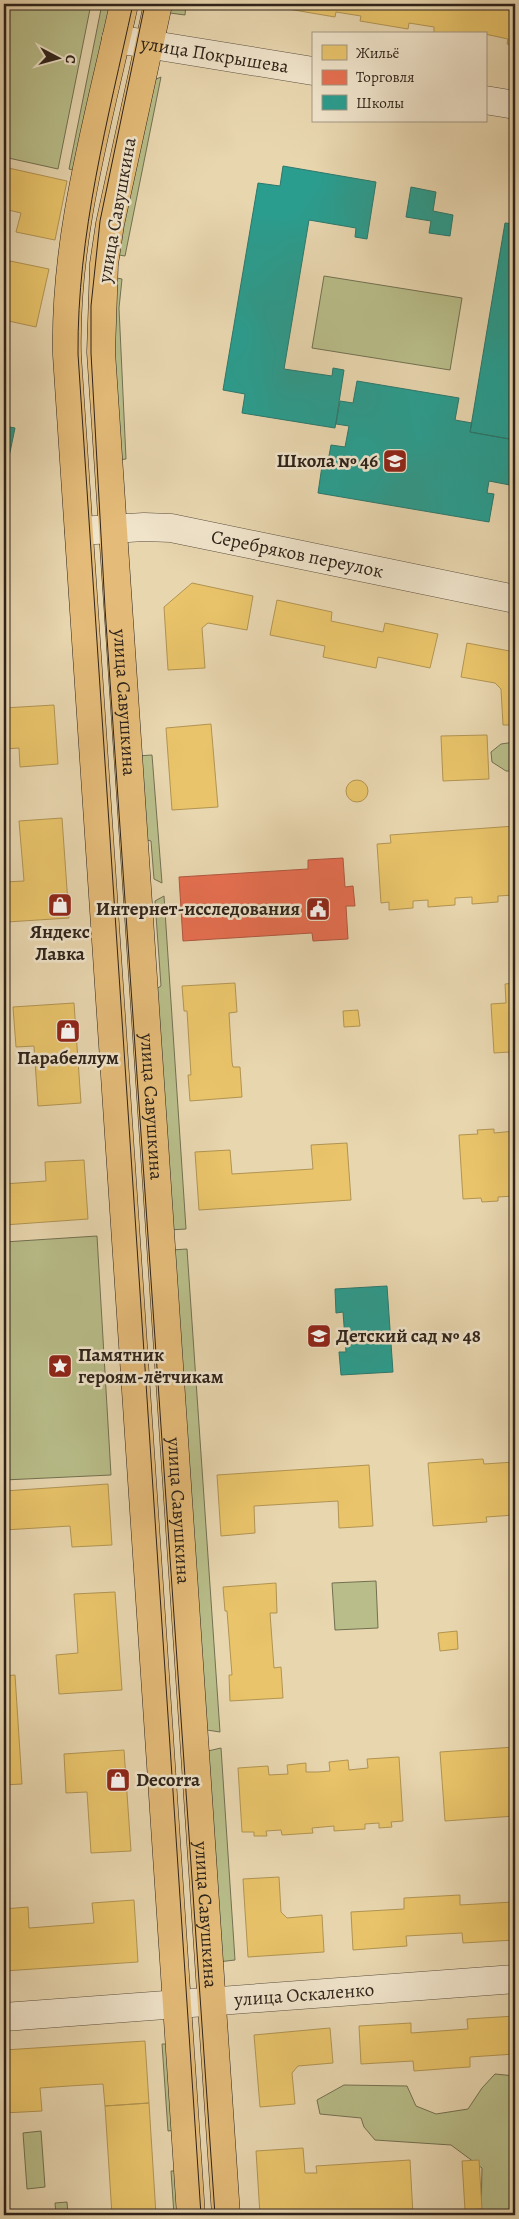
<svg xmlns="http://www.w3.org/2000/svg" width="519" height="2219" viewBox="0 0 519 2219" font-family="Alegreya,serif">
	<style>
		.green { fill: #b8bd89; stroke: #737052 }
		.homes { fill: #e9c46a; stroke: #b19452 }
		.shops { fill: #e76f51; stroke: #b05840 }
		.schools { fill: #2a9d8f; stroke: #2b786c }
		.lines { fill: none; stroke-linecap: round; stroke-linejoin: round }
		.minor-casing { stroke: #5c503f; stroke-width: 29 }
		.major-casing { stroke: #2e231a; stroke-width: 29 }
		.minor { stroke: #f0e4cb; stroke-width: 28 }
		.major { stroke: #e4bb78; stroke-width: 28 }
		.tram { stroke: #2e231a; stroke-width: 1 }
		.labels { text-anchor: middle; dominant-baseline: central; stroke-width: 5; stroke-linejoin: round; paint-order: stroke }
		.street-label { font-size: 19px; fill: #2e231a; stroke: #f0e4cb }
		.poi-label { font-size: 19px; font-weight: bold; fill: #2e231a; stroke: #f0e4cb; text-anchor: start }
	</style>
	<rect width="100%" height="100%" fill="#e8d6af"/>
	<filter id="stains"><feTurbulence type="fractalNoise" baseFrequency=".004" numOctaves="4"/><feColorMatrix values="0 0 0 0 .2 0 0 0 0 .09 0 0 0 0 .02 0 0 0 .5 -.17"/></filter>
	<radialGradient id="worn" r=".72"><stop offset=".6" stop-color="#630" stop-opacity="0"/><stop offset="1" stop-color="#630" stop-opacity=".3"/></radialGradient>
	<path class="green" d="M4,4H91L58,169L4,157Z
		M102,4H115L80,172L69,169Z
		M168,4H186L185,15L170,13Z
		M161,77L125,256L113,254L154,80Z
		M324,276L462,298L450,370L312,348Z
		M111,277L122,279L119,308L126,459L117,460Z
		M515,742V771H506L492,762L491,752L501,744Z
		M152,755L162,883L154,879L151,841L143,839L137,756Z
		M164,896L186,1229L169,1230L153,991L161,986L155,901Z
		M97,1236L111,1475L4,1480V1242Z
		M187,1249L220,1732L207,1730L171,1250Z
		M376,1581L378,1628L335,1630L332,1583Z
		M221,1748L235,1960L218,1962L208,1751Z
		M162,2044H171L176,2130L168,2131Z
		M495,2074L515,2076V2215H481L482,2168L451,2145L375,2140L364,2127L361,2118L320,2114L317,2100L344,2085L407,2086L416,2106L436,2114L468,2109L482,2088Z
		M41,2131L45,2187L27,2189L23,2133Z
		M171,2171H179L182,2215H174Z
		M67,2202L68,2215H56L55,2203Z"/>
	<path class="homes" d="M289,4L515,5V45L507,44L508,39L485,34H440L434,33V27L409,23L408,29L360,21L361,16L336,12L335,17L288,9Z
		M4,167L67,181L55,240L16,232L21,213L4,209Z
		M10,261L49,269L36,327L4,320V281L6,282Z
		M192,583L253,596L247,630L208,623L202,628L205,668L168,670L164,607Z
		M277,600L332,612L331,621L383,632L385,623L438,634L430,668L378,657L376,668L323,657L325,646L270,635Z
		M467,643L515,652V725H503L501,689L495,683L461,677Z
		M54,705L58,764L20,767L19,748L4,749V708Z
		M211,724L218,807L172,810L166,728Z
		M487,735L489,779L443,781L441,736Z
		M346 791a11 11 0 1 1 22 0a11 11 0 1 1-22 0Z
		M62,818L69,918L7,922L5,882L24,881L19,821Z
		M515,826V901L514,895L498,896V902L472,904V897L455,898V905L428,907V900L413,901V908L389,910V902L381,903L377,844L391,843L390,835Z
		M235,983L237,1012L229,1013L232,1062L233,1067H240L242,1097L190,1101L188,1075H191L187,1011H184L182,986Z
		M515,983V1071H510L509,1052L494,1053L491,1004L506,1003L505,984Z
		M74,1003L81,1103L38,1106L34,1046L16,1047L13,1007Z
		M358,1010L360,1026L344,1027L343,1011Z
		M494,1129V1133L515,1131V1196L498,1197V1201L482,1202L481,1198L463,1199L459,1135L478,1134L477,1130Z
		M347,1143L351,1200L199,1210L195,1152L230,1150L232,1174L313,1169L311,1145Z
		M84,1160L88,1219L4,1225V1184L46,1181L45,1162Z
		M483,1459L484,1464L515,1462V1515L486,1517L487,1522L433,1526L428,1463Z
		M369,1465L373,1526L339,1528L338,1501L254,1506L255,1533L221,1536L217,1475Z
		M108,1484L112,1545L72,1547L70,1526L4,1530V1491Z
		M276,1583L277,1613H270L274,1668L281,1667L283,1698L230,1701L229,1675H232L227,1611H225L223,1587Z
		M115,1592L122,1690L59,1694L56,1655L78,1653L74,1594Z
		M457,1631L458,1649L440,1651L438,1633Z
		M15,1675L22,1784L4,1785V1676Z
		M515,1747V1816L445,1821L440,1752Z
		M124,1750L131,1851L91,1853L87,1792L66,1793L64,1754Z
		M399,1757L403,1821L391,1822L392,1827L379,1828V1823L365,1824V1829L334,1831V1826L312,1828L313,1833L282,1835L281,1830L266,1831L267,1836H254V1832H242L238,1768L268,1766L269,1775L288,1774L287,1765L306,1763V1772H318L330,1771L329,1762L348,1760L349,1770L368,1768L367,1759Z
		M279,1877L281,1912L287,1918L322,1915L324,1952L248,1957L243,1879Z
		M460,1895V1905L513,1902L515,1940L463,1943L462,1933L406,1936L407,1946L353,1950L351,1912L404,1909V1898Z
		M134,1900L138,1962L4,1971V1909L28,1907L29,1928L94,1923L92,1903Z
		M515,2016V2054L470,2057V2067L454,2068L414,2071L413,2061L361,2064L359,2026L411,2023V2033L468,2029L467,2019Z
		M330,2028L333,2063L298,2066L292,2073L295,2104L260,2107L254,2035Z
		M145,2041L149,2103L105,2106L103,2084L69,2086L40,2088L42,2111L4,2113V2050Z
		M149,2103L156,2215H112L105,2106Z
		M303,2148L305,2173H317L316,2166L410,2160L413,2215H260L256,2151Z
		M479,2160L482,2209L465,2210L462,2161Z"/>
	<path class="shops" d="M343,858L345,887L353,886L355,906H346L348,939L313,941L312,933L183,941L179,877L308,869V860Z"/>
	<path class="schools" d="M283,166L376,182L367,239L355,237L356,228L309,220L284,369L332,376L333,368L344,370L335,428L242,413L245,394L223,390L258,183L280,186Z
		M411,187L436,192L433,211L453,215L450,236L429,233L431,221L406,217Z
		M505,223L515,224V440L470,432Z
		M357,381L459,398L455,420L472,423L470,432L515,440V486L489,481L487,493L494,494L489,522L318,493L322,466L327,467L331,445L345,447L349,426L336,424L340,401L353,403Z
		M4,426L15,428L4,481Z
		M387,1286L393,1372L341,1375L339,1352H346L343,1312L336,1313L335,1289Z"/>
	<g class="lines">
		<defs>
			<g id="minor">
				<path id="s1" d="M116,39L313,71"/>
				<path d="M485,100L515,105"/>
				<path id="s2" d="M79,531L144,527L171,528L515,599"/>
				<path id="s3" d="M4,2017L515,1979"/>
			</g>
			<g id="major">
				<path d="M124,4C99,119 64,236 67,355L191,2215"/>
				<path id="s4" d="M158,4L110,224L104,264L101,352L226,2215"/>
			</g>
		</defs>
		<use href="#minor" class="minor-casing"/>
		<use href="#major" class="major-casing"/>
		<use href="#minor" class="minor"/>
		<use href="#major" class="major"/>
		<path class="tram" d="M133,4C108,119 77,235 78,354L201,2215
			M145,4L100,221L91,306V353L105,608L215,2215"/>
	</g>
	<defs>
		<symbol id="school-square" viewBox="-11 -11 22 22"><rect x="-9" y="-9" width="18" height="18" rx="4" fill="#8f2418" stroke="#f0e4cb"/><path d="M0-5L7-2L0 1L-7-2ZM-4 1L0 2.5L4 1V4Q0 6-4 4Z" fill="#fff"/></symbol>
		<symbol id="shop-square" viewBox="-11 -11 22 22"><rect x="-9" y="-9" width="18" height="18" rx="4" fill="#8f2418" stroke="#f0e4cb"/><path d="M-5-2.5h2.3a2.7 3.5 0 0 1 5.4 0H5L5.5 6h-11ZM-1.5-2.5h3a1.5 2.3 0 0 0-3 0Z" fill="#fff"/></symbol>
		<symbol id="civic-square" viewBox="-11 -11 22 22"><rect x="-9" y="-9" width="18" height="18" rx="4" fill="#8f2418" stroke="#f0e4cb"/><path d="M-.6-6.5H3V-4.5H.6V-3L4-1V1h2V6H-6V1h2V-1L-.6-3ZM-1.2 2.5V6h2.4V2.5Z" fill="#fff"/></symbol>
		<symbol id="sight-square" viewBox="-11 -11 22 22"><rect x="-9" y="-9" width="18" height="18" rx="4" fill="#8f2418" stroke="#f0e4cb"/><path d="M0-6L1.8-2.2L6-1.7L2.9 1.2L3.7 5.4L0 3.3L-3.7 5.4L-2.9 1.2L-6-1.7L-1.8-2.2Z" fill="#fff"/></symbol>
	</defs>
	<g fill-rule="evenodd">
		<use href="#school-square" x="381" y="447" width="28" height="28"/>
		<use href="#shop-square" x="46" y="891" width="28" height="28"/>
		<use href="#civic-square" x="304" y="895" width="28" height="28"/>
		<use href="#shop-square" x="54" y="1017" width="28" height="28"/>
		<use href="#school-square" x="305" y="1322" width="28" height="28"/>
		<use href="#sight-square" x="46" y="1352" width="28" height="28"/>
		<use href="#shop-square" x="104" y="1766" width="28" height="28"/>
	</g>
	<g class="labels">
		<g class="street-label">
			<text stroke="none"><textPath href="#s1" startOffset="100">улица Покрышева</textPath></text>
			<text transform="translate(117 210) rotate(-80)">улица Савушкина</text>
			<text stroke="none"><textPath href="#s2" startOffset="221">Серебряков переулок</textPath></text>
			<text stroke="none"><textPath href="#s4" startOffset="705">улица Савушкина</textPath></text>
			<text stroke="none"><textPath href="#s4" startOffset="1110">улица Савушкина</textPath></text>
			<text stroke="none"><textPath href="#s4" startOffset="1515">улица Савушкина</textPath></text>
			<text stroke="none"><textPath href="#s4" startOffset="1920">улица Савушкина</textPath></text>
			<text stroke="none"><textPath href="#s3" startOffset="301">улица Оскаленко</textPath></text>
		</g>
		<g class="poi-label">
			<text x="378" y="461" text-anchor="end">Школа № 46</text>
			<text x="300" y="909" text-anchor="end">Интернет-исследования</text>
			<text x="60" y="932" text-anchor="middle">Яндекс<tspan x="60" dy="22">Лавка</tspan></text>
			<text x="68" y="1058" text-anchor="middle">Парабеллум</text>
			<text x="336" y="1336">Детский сад № 48</text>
			<text x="78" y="1355">Памятник<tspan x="78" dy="22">героям-лётчикам</tspan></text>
			<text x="136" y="1780">Decorra</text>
		</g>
	</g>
	<rect width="519" height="2219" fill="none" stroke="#e8d6af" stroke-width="20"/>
	<rect x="5" y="5" width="509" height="2209" fill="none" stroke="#2e231a" stroke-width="2.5"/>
	<rect x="10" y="10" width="499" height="2199" fill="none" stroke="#2e231a"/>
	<rect x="312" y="32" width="175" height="90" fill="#f0e4cb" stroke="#a29784"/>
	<rect x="322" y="45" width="25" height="15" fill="#e9c46a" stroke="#a29784"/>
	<text x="356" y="58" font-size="15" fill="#2e231a">Жильё</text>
	<rect x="322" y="70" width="25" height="15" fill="#e76f51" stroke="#a29784"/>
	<text x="356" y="82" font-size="15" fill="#2e231a">Торговля</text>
	<rect x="322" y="95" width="25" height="15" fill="#2a9d8f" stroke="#a29784"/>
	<text x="356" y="108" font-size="15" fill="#2e231a">Школы</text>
	<g transform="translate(58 58) rotate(96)" stroke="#f0e4cb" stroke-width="4" paint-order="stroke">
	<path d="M0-4L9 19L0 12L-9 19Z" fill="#2e231a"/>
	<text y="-8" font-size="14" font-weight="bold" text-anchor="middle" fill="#2e231a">С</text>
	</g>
	<rect width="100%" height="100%" filter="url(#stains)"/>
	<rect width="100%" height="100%" fill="url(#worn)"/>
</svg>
